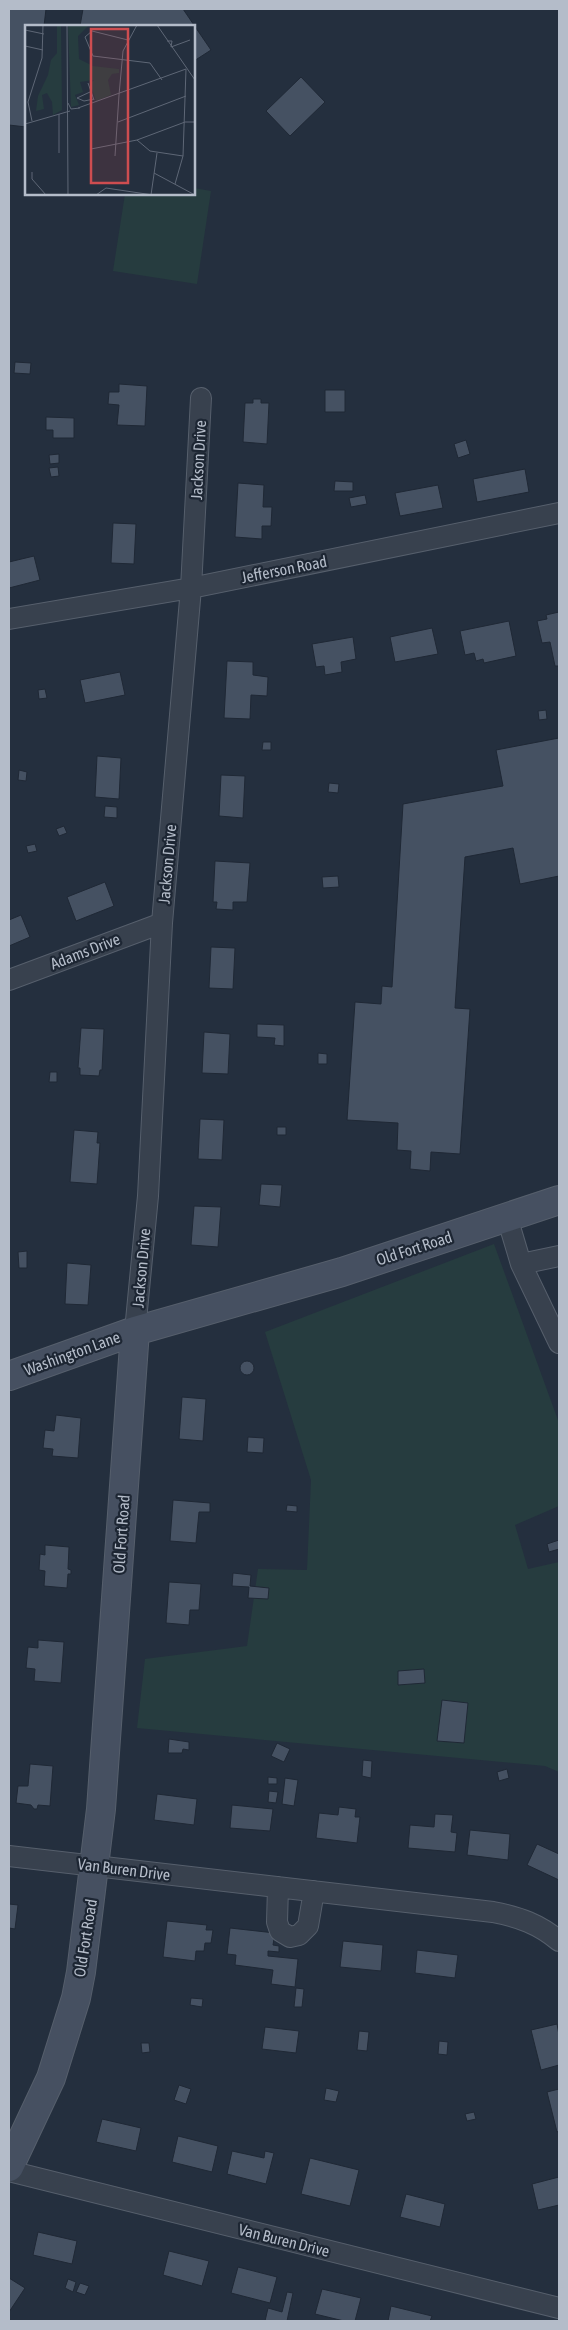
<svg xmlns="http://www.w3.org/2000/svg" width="568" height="2330" viewBox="0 0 568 2330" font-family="'Asap Condensed',sans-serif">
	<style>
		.green { fill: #263c3f }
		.building { fill: #455162; stroke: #1f2835 }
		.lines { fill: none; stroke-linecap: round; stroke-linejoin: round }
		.street-casing { stroke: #565f6c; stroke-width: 22 }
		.secondary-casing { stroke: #565f6c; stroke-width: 30 }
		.street { stroke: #38414e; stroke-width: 20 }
		.secondary { stroke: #465061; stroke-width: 28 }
		.labels { text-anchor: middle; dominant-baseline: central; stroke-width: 4.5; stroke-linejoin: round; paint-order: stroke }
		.street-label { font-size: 16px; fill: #b4bcc9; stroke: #1d2633 }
		.inset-road { fill: none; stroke: #5e6776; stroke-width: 1 }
		.view { fill: #ce4d50; fill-opacity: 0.15; stroke: #ce4d50; stroke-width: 2.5 }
		.inset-edge { fill: none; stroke: #b4bcc9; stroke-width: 2.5 }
	</style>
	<rect width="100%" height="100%" fill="#242f3e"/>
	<path class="green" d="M194,188L211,191L197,284L113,271L125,194H194Z
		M494,1244L559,1423V1506L515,1525L528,1569L559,1562V1772L545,1766L137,1728L145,1659L247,1646L258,1569L307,1570L311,1480L265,1332Z"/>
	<path class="building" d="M9,9H46L44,26H26V127L9,125Z
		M83,9H183L211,50L194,61V26H80Z
		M301,77L325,102L290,136L266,111Z
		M15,362L31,363L30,374L14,373Z
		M119,384L147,386L145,426L117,425L119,405L108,404L109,392H119Z
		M325,390H345V412H325Z
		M253,399H261V403H269L267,444L243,442L245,403H253Z
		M46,417L74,418V438H53V430H46Z
		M466,440L470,454L458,458L454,444Z
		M59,454V463L50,464L49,455Z
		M58,467L59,476L51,477L49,468Z
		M525,469L529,492L477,502L473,479Z
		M335,481L353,482V491H334Z
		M238,483L264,485L263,507H272L271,526H262V539L235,537Z
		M438,485L443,508L400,516L395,493Z
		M365,495L367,504L351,507L349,498Z
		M113,523L136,524L134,564L111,563Z
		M34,556L40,580L9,588V562Z
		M559,612V666H555L550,642L542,643L537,621L547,619L546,615Z
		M509,621L516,656L484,663L483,659L476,661L474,653L465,655L460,631Z
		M432,628L438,654L395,662L390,637Z
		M353,637L356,659L341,662L342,672L325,675L324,666L316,667L312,644Z
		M227,661L253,662V675L268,677L267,696L251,695L250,719L224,718Z
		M120,672L125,695L85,703L80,680Z
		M45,689L47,698L39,699L38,690Z
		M546,710L547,719L539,720L538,711Z
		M559,738V876L520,884L513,848L465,857L455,1008L470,1009L460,1154L431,1152L430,1171L410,1169L411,1151L397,1150L398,1123L347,1120L355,1002L381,1004L382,986L392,987L403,804L503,786L496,750Z
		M263,742H271V750H262Z
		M97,756L121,758L119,799L95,797Z
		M19,770L27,772L26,781L18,780Z
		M221,775L245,776L243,818L219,816Z
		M329,783L339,784L338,793L328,792Z
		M105,806L117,807V818L104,817Z
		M64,826L67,833L59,836L56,829Z
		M35,844L37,851L28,853L26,846Z
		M215,861L250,863L247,902H233V910L216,909L217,902H213Z
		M338,876L339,887L323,888L322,877Z
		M105,882L114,906L76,921L67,897Z
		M21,915L30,937L9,946V920Z
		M211,947L235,948L233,989L209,988Z
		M257,1024L284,1025V1046L274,1045L275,1038L257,1037Z
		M81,1028L104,1029L102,1070H100L99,1076L80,1075V1068H78Z
		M204,1032L230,1034L228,1074L202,1073Z
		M318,1053L327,1054V1064H318Z
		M50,1072H57V1082H49Z
		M200,1119L224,1120L222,1160L198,1159Z
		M277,1127H286V1135H277Z
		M74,1130L98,1132L97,1143H100L97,1184L70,1182Z
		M261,1184L282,1185L280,1207L259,1205Z
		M194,1206L221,1207L218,1247L191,1245Z
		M27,1251V1268H19L18,1252Z
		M67,1263L91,1265L88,1305L65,1304Z
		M240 1368a7 7 0 1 1 14 0a7 7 0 1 1-14 0Z
		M182,1397L206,1399L203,1441L179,1439Z
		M56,1415L81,1418L78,1458L52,1456L53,1449L43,1448L45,1430L54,1431Z
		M248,1437L264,1438L263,1453L247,1452Z
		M173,1500L210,1503V1512H199L196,1543L170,1541Z
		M287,1505L297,1506V1512L286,1511Z
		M559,1540V1549L549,1552L547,1544Z
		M45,1545L69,1547L68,1569L71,1570V1574H68L67,1588L44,1586L45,1571L39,1570L40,1554L45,1555Z
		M233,1573L251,1575L250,1586L269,1588L268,1599L248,1598L249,1587L232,1586Z
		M169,1582L201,1584L199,1610H190L189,1625L166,1623Z
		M38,1640L64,1642L61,1683L34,1681L35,1669L26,1668L28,1647L38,1648Z
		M424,1669L425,1683L398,1685V1671Z
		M442,1700L468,1703L464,1743L437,1741Z
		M169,1739L189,1742V1750L183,1749L182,1753H168Z
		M277,1743L290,1749L284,1762L271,1756Z
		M363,1760L372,1761L371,1778L362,1776Z
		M30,1764L53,1766L50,1806L38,1805L37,1809H34L31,1805L16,1803L18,1786H28Z
		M507,1769L509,1778L499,1781L497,1772Z
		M268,1777L277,1778V1784H268Z
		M285,1778L298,1780L294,1806L282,1804Z
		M269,1791L278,1792L276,1803L268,1802Z
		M157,1794L197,1799L194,1825L154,1820Z
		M232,1805L273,1809L270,1831L230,1828Z
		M339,1807L356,1809L355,1817H360L357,1843L316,1838L319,1813L338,1815Z
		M435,1814L453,1815L451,1832L457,1833L455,1852L408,1848L410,1825L434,1827Z
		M470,1830L510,1834L508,1860L467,1855Z
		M537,1844L559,1854V1880L527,1865Z
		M9,1904L18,1905L15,1929L9,1928Z
		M167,1921L207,1925L206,1930H213L211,1943H205L204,1951H196L195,1961L163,1957Z
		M230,1928L275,1933L273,1945L279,1946V1952L268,1951V1956L298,1959L295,1987L271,1984L273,1970L235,1965L236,1955L227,1954Z
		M343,1941L383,1945L381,1971L340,1967Z
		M417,1950L458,1955L455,1978L415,1973Z
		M296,1988L304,1989L302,2007H294Z
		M191,1998L203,1999L202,2007L190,2005Z
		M557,2024L559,2035V2065L541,2070L531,2030Z
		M265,2027L299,2031L296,2053L262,2049Z
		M359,2031L369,2032L367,2051L357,2050Z
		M439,2041L448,2042L447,2055L438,2054Z
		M141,2043H149L150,2052L142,2053Z
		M179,2085L191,2089L186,2104L174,2100Z
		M326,2088L339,2091L336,2102L324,2100Z
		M559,2089V2131L557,2132L547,2092Z
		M474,2112L476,2119L467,2121L465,2114Z
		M102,2119L141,2128L136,2151L96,2142Z
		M178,2136L218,2146L212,2172L172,2162Z
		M232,2151L264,2158L265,2151L274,2153L266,2184L227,2174Z
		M310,2158L359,2170L350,2206L301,2194Z
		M559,2177V2205L538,2210L532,2184Z
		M406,2194L445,2204L440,2227L400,2217Z
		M38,2232L77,2241L72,2264L33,2255Z
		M169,2251L209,2261L202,2286L163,2275Z
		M238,2267L277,2277L270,2303L231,2293Z
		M9,2278L25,2288L9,2312Z
		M68,2279L76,2282L73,2292L65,2288Z
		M80,2283L89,2286L85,2295L76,2292Z
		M322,2289L361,2298L355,2321H344L315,2314Z
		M287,2292L293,2293L287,2321H265L268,2308L282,2312Z
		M391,2306L432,2316L430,2321H388Z"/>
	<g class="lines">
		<defs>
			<path id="street" d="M9,619L191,588L559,513
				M9,980L162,923
				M507,1217L521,1264L559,1343
				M521,1264L559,1256
				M135,1331L148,1196L162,923L191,588L201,398
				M9,1856L493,1912C519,1917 539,1924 559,1941
				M278,1887L277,1922L280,1931L290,1937L299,1935L308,1926L314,1891
				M9,2171L559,2308"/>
			<path id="secondary" d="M9,1376L135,1331L342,1272L559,1200
				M9,2167L51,2078L76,1998L81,1972L101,1809L135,1331"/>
		</defs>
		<use href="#street" class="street-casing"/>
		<use href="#secondary" class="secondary-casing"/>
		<use href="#street" class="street"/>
		<use href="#secondary" class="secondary"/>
	</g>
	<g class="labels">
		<g class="street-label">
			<text transform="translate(198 460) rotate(-87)">Jackson Drive</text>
			<text transform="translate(284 569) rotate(-11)">Jefferson Road</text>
			<text transform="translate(167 864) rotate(-85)">Jackson Drive</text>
			<text transform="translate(85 951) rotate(-21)">Adams Drive</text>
			<text transform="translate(414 1248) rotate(-18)">Old Fort Road</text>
			<text transform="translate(141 1268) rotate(-85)">Jackson Drive</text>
			<text transform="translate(72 1353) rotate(-20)">Washington Lane</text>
			<text transform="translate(121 1534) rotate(-86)">Old Fort Road</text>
			<text transform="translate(124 1869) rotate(7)">Van Buren Drive</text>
			<text transform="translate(85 1938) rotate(-81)">Old Fort Road</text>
			<text transform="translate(284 2240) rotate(14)">Van Buren Drive</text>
		</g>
	</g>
	<g transform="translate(25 25)">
		<rect width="170" height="170" fill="#242f3e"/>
		<path d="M32,0H36L37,85L28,90L27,77L22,68L17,70L19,84L11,86L13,71L23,50L26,35L32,28ZM43,0H64L53,11L54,34L68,41L94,44V48L87,49L83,55L86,70L71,76L65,59L69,55L55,57L58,67L50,70L54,80L46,82Z" fill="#263c3f"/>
		<path class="inset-road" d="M42,0L43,170M132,0L170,55M0,5L19,9M103,15L67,6L60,12L68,31L125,38L137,55M142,16H147L146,22L165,15M0,21L18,25M63,58L69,75M65,67L52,73L59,76L69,74M94,70L98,26L112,0M43,78L46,84L55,83M53,83L161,44M7,96L3,77L17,33L18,0M93,97L161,71M0,99L45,86M112,115L125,126L158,131M66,124L112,115L160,97H170M34,128V89M90,131L94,70M7,147V154L21,170M129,148L170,170M150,159L158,131L161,44M71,170L81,163L128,170M126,170L132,128"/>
		<path class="view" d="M66,4H103V158H66Z"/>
		<rect width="170" height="170" class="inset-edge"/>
	</g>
	<rect width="568" height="2330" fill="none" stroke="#b4bcc9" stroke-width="20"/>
</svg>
